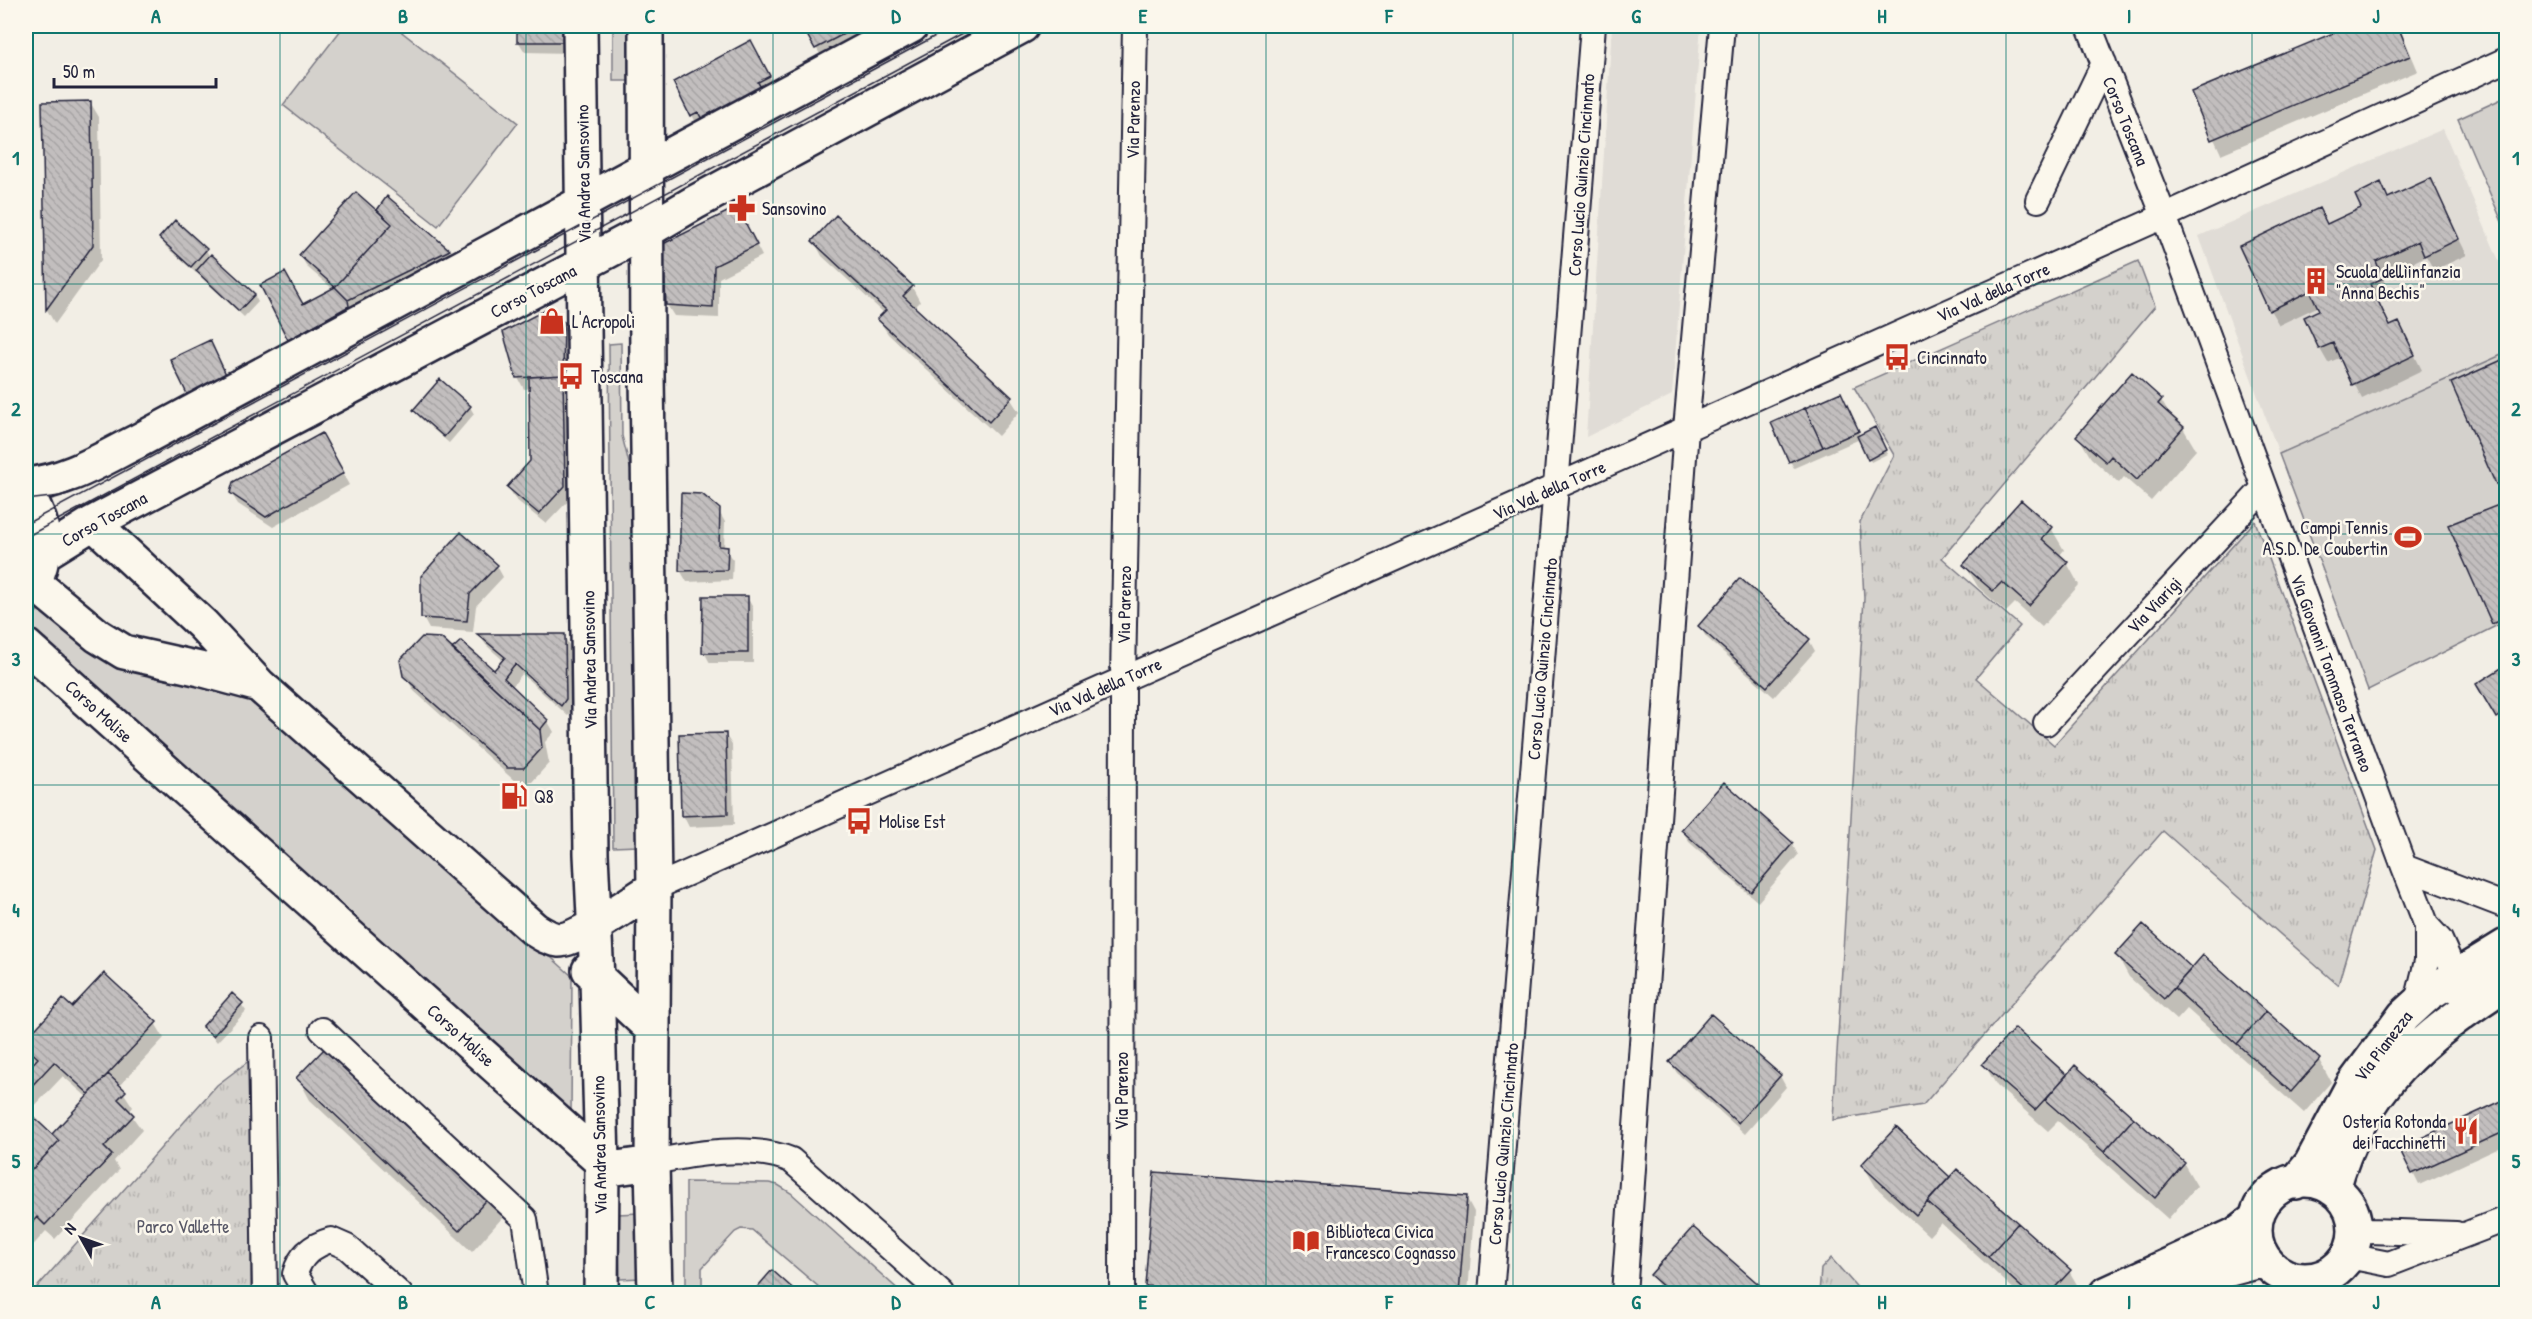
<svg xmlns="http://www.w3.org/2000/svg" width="2532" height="1319" viewBox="0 0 2532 1319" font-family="'Patrick Hand',sans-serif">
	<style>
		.built { fill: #e0dcd6 }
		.grass { fill: #d4d1cc; stroke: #7b7a84; stroke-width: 1.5 }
		.park { fill: url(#park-tufts); stroke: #7b7a84; stroke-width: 1.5 }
		.shadow { fill: #0003; fill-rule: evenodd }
		.building { fill: url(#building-back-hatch); stroke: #22223b; stroke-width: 1.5 }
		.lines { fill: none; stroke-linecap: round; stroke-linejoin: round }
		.street-casing { stroke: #22223b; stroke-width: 28 }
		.secondary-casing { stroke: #22223b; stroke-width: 38 }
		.street { stroke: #fbf7ec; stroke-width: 24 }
		.secondary { stroke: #fbf7ec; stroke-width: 33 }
		.tram { stroke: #22223b; stroke-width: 1.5 }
		.grid { fill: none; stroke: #0f766e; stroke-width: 1.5; stroke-opacity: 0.55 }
		.labels { text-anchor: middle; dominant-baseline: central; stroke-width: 5; stroke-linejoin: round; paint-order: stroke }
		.street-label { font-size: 18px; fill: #22223b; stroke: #fbf7ec }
		.poi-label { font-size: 18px; fill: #22223b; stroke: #fbf7ec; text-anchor: start }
		.park-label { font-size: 18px; fill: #575766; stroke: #fbf7ec }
		.neatline { fill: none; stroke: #0f766e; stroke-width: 2 }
		.grid-label { font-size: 20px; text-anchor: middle; font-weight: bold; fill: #0f766e }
	</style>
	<defs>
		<pattern id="park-tufts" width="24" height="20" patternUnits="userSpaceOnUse" patternTransform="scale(1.5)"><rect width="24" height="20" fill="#d4d1cc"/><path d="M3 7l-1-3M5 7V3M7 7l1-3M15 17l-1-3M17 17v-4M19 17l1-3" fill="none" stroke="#b6b3b0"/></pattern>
		<pattern id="building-back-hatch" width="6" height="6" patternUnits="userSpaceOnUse" patternTransform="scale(1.5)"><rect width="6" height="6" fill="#c2bebe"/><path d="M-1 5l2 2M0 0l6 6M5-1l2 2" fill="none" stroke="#a6a3a4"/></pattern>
	</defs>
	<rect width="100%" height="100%" fill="#f2eee5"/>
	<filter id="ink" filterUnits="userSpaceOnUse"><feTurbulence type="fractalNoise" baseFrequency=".0167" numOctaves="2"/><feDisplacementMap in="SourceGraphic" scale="12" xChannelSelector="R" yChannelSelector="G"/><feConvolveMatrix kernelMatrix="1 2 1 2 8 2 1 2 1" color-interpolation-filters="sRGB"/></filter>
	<g filter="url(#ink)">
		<path class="built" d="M1612,26H1701L1672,395L1586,437Z
			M2443,129L2506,277V353L2279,454L2199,236Z"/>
		<path class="grass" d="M344,26H394L518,123L438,226L283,105Z
			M613,26H628L629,81H613Z
			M2506,97V231L2458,119Z
			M621,343L622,436L633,479L638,846L613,847L609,344Z
			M2506,353V621L2368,690L2279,454Z
			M39,609L253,691L572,976L571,1115L26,628V625Z
			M686,1182L769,1183L778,1185L791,1193L902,1293H823L820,1288L752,1230L741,1229L735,1232L702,1268V1286L694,1288V1293H686Z
			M639,1213L641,1278L620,1279L618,1214Z"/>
		<path class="park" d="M2138,261L2155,306L1942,558L2020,626L1976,678L2054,745L2255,521L2377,850L2338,985L2163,831L1923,1105L1833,1120L1864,598L1860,522L1894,455L1854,387Z
			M250,1060L251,1293L31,1294L217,1085Z
			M1831,1258L1862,1293H1819L1821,1269Z"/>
		<path class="shadow" d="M518,26H569V53L525,52L518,41Z
			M804,26H913L829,70Z
			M2354,26H2399L2418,71L2221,154L2193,93Z
			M763,64L781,98L704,137L692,115Z
			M90,102L99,117L101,260L55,324L47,310L43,103Z
			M2430,180L2467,255L2434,270L2426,256L2383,277L2390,293L2377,299L2391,327L2399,324L2422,370L2362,399L2341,357L2328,363L2320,349L2321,311L2319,306L2279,325L2270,310L2327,225L2363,208L2380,184L2389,199Z
			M388,198L449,251L455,261L295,350L289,339L334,290L307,267L301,256L377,212Z
			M743,219L762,256L719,278V318L674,316L667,305Z
			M161,238L206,250L210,257L254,295L258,302L244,317L202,278L198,271L196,273L165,246Z
			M814,241L912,287L920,302L914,308L1010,398L1019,412L998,436L888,334L879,320L885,314L822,256Z
			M563,324L569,335L571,498L546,524L515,499L509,488L532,462L531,388L524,389L518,378Z
			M2504,361L2506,366L2505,499L2497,484Z
			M440,381L470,407L474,414L449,443L419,417L415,410Z
			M2161,400L2172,419L2183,428L2196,450L2151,501L2124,477L2119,483L2091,458L2078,436Z
			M1844,401L1860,436L1874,429L1887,454L1871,462L1860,439L1794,468L1790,461Z
			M321,435L349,485L273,527L238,504L231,493Z
			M2506,504V636L2502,638L2450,526Z
			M718,510L725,522L724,548L733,560L732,580L687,582L680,570Z
			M2051,528L2064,550L2059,556L2067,563L2079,585L2042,627L2015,603L2006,612L1978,587L1965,565Z
			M462,534L497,566L503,577L476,606L473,632L429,629L423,618Z
			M747,597L753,608V663H710L704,652Z
			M1700,626L1809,640L1815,651L1774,697L1706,637Z
			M480,636H564L570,647L572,711L568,716L522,674L511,688L547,720L554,732L545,742L549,763L532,782L517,783L414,691L405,675L452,651L494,672L504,661L486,645Z
			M2506,667V726L2504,728L2478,684Z
			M725,734L732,745L734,825L689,827L683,815Z
			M1683,831L1792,844L1798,855L1758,902L1689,842Z
			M2117,955L2192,970L2319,1060L2331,1082L2304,1113L2187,1009L2177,1020L2129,977Z
			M63,1001L72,1009L155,1023L164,1038L119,1086L133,1107L129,1112L142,1130L114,1161L119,1170L55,1239L46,1231L26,1253V1073L36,1062L26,1047V1041ZM63,1076L88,1098L52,1137L27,1114Z
			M241,1004L246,1011L217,1042L204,1027Z
			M1670,1062L1780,1076L1786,1087L1745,1134L1677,1073Z
			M1984,1064L2067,1077L2075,1067L2184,1164L2197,1186L2168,1219L2058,1121L2048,1131L1997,1086Z
			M298,1078L490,1196L502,1218L472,1252L310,1100Z
			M2506,1101V1145L2419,1185L2401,1149Z
			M1863,1165L1950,1179L2069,1271L2082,1293L2019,1294L1941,1223L1929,1236L1876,1187Z
			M1466,1197L1474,1212L1468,1294H1151L1146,1286Z
			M1652,1275L1761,1289L1764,1294H1667L1659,1286Z"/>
		<path class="building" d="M517,26H563V42H517Z
			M802,26H859L815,49Z
			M2350,26H2398L2410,56L2211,140L2191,92Z
			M751,40L770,76L758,82L764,94L705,125L698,112L690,116L673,82Z
			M91,101L93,245L46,310L42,102Z
			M2431,178L2459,239L2424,256L2418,241L2376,261L2383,278L2370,284L2390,326L2399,322L2415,355L2352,385L2333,343L2319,349L2304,317L2319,310L2310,291L2269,311L2239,246L2319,208L2327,224L2361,208L2355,195L2381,182L2388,198Z
			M356,192L392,224L335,287L299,255Z
			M387,196L450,250L348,300L335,287L392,224L377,210Z
			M737,207L757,245L714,266L713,308L666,305L663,244Z
			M836,215L913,286L903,296L1012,397L989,422L877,319L886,310L812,241Z
			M175,220L207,249L191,267L159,238Z
			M211,254L255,294L239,311L196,271Z
			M285,272L303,304L335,287L348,300L349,306L288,340L260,285Z
			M545,310L564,322L563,375L516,378L503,332Z
			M210,340L229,381L190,400L170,359Z
			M2504,359L2506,364V480L2496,485L2451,383Z
			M2132,372L2162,399L2158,404L2184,427L2137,480L2111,456L2106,462L2076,436Z
			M563,375L565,486L539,514L507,487L530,461L529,377Z
			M440,379L471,406L444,437L413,410Z
			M1841,392L1859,431L1823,447L1805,408Z
			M1805,408L1823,447L1789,462L1771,423Z
			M1875,427L1886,450L1868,460L1857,436Z
			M322,433L344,473L266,517L230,493L233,482Z
			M681,493L702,494L720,509L719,546L728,547L727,570L679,571Z
			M2021,500L2052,527L2042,539L2068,562L2029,606L2002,582L1993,591L1963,565Z
			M2506,502V617L2492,624L2448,525Z
			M461,532L498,565L470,594L467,621L421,618V576Z
			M1740,578L1810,639L1767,687L1698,626Z
			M703,596H748V653H702Z
			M477,634H565L566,699L561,706L515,664L504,678L548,720L540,730L452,649L461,641L494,670L505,657Z
			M422,637L441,638L540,730L542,748L524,768H507L403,676L400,660Z
			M2506,665V711L2496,718L2476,684Z
			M726,733L728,814L681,816L679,734Z
			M1724,782L1793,843L1751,892L1681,830Z
			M2143,924L2192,968L2164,999L2115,955Z
			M2203,955L2266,1011L2237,1044L2174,988Z
			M104,973L157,1022L89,1094L54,1062L26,1092V1071L38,1058L26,1047V1039L63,999L72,1007Z
			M232,993L243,1003L213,1036L202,1027Z
			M2266,1011L2320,1059L2291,1092L2237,1044Z
			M1711,1014L1781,1075L1738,1123L1669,1062Z
			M2015,1028L2067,1075L2035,1110L1982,1064Z
			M326,1047L491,1195L459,1231L296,1078Z
			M2075,1065L2134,1118L2104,1152L2045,1100Z
			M108,1074L126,1091L118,1099L134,1115L104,1147L112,1155L45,1225L37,1217L26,1229V1173L27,1175L59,1141L52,1134Z
			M2506,1099V1131L2412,1174L2399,1148Z
			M26,1110L59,1141L27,1175L26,1173Z
			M2134,1118L2185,1163L2155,1198L2104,1152Z
			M1896,1127L1950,1177L1916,1215L1861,1165Z
			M1957,1169L2018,1223L1988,1257L1927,1202Z
			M1154,1172L1467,1196L1459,1294H1193V1290L1145,1286Z
			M2018,1223L2071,1270L2049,1294H2029L1988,1257Z
			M1693,1227L1763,1288L1757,1294H1672L1650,1275Z
			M772,1270L799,1294H755L753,1292Z"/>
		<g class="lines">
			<defs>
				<path id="street" d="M2089,26L2164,216L2404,867L2427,926L2440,940L2456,976V991
					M2038,200L2104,63
					M2046,723L2263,489
					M2404,867L2506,906
					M654,888L2164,216L2506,60
					M2417,1002L2427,961V926
					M322,1030L525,1219L536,1294
					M261,1038L265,1294
					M652,1163C691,1153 753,1144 791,1160L942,1294
					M2355,1227L2369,1231L2456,1234
					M2348,1256L2389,1264L2506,1219
					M307,1294L295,1274C300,1255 313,1245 331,1240L347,1247L400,1294
					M1122,1294L1123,679L1135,26
					M1491,1294L1593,26
					M1624,1294L1686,429L1722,26"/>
				<path id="secondary" d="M580,26L591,854L597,979L602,1162L601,1294
					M646,26L647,375L654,888L652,1163L655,1294
					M26,485C68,481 100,460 138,441L911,26
					M26,492C42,518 49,543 38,573
					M93,523L202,624L259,685
					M43,554L93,523L648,230L694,203L1022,26
					M34,583L98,636L124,652L200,669L259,685L534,929C542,934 549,939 559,940C578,940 636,899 654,888
					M26,646L602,1162L617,1168L652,1163
					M589,970L651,1028
					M2255 1230a50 50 0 1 1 100 0a50 50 0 1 1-100 0Z
					M2296,1182L2311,1164L2353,1085L2404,1016L2428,994L2506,946
					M2333,1189C2361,1086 2422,1038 2506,983
					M2106,1294L2235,1235L2256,1219
					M2169,1294L2211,1274L2264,1260"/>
			</defs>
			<use href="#street" class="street-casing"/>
			<use href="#secondary" class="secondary-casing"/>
			<use href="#street" class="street"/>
			<use href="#secondary" class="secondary"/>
			<path class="tram" d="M26,500L60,496L74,491
				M26,524L954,26
				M26,537L977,26"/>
		</g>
	</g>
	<path class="grid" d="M280,26V1294M526,26V1294M773,26V1294M1019,26V1294M1266,26V1294M1513,26V1294M1759,26V1294M2006,26V1294M2252,26V1294M26,284H2506M26,534H2506M26,785H2506M26,1035H2506"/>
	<defs>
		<symbol id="pharmacy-bare" viewBox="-9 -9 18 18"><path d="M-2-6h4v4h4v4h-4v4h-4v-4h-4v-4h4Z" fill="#c8321e" stroke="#fbf7ec" stroke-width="2.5" paint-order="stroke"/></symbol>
		<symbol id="building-bare" viewBox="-9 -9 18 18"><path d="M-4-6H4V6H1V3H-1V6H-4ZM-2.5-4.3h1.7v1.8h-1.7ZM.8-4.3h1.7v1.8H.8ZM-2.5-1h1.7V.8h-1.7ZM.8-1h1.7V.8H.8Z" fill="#c8321e" stroke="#fbf7ec" stroke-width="2.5" paint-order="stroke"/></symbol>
		<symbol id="shop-bare" viewBox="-9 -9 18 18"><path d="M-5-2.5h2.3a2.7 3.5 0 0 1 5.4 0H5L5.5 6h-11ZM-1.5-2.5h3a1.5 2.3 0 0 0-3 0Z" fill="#c8321e" stroke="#fbf7ec" stroke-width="2.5" paint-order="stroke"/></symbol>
		<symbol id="bus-bare" viewBox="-9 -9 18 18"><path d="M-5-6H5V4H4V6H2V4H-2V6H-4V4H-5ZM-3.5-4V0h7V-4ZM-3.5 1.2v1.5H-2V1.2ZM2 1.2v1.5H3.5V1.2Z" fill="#c8321e" stroke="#fbf7ec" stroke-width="2.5" paint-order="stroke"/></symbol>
		<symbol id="stadium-bare" viewBox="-9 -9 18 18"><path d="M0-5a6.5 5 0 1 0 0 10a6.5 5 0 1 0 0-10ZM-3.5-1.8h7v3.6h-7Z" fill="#c8321e" stroke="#fbf7ec" stroke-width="2.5" paint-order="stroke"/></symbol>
		<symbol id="fuel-bare" viewBox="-9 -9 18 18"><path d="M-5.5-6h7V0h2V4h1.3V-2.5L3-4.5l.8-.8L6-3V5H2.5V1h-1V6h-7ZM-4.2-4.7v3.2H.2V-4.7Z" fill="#c8321e" stroke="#fbf7ec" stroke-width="2.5" paint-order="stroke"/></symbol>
		<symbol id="restaurant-bare" viewBox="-9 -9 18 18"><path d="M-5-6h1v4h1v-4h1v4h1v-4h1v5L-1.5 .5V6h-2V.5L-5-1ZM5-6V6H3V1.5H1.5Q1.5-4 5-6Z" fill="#c8321e" stroke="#fbf7ec" stroke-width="2.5" paint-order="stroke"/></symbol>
		<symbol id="library-bare" viewBox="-9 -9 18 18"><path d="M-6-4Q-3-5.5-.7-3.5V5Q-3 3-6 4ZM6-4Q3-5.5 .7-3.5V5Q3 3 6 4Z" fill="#c8321e" stroke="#fbf7ec" stroke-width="2.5" paint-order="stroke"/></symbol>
	</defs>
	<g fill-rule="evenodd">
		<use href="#pharmacy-bare" x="723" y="189" width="38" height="38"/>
		<use href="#building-bare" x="2297" y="262" width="38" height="38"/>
		<use href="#shop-bare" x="533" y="302" width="38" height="38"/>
		<use href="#bus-bare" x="1878" y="338" width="38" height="38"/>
		<use href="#bus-bare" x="552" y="357" width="38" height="38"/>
		<use href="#stadium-bare" x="2389" y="518" width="38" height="38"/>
		<use href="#fuel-bare" x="495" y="777" width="38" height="38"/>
		<use href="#bus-bare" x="840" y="802" width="38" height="38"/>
		<use href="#restaurant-bare" x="2447" y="1112" width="38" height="38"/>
		<use href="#library-bare" x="1287" y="1222" width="38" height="38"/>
	</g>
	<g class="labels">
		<g class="street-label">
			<text transform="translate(1133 120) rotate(-89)">Via Parenzo</text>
			<text transform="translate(2126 121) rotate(68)">Corso Toscana</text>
			<text transform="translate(583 174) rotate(-91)">Via Andrea Sansovino</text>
			<text transform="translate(1581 175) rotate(-86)">Corso Lucio Quinzio Cincinnato</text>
			<text transform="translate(533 291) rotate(-28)">Corso Toscana</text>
			<text transform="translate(1993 292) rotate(-24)">Via Val della Torre</text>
			<text transform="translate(1549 490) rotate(-24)">Via Val della Torre</text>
			<text transform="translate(104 519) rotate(-29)">Corso Toscana</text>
			<text transform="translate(1124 605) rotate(-89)">Via Parenzo</text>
			<text transform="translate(2154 605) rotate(-47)">Via Viarigi</text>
			<text transform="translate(1542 659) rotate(-85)">Corso Lucio Quinzio Cincinnato</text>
			<text transform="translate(589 660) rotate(-91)">Via Andrea Sansovino</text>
			<text transform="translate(2332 673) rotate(70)">Via Giovanni Tommaso Terraneo</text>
			<text transform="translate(1105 687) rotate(-24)">Via Val della Torre</text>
			<text transform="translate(99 711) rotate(42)">Corso Molise</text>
			<text transform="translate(461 1035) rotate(42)">Corso Molise</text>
			<text transform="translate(2383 1046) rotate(-53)">Via Pianezza</text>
			<text transform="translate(1121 1091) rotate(-90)">Via Parenzo</text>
			<text transform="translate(1503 1144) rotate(-85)">Corso Lucio Quinzio Cincinnato</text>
			<text transform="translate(599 1145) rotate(-91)">Via Andrea Sansovino</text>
		</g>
		<g class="poi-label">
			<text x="762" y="208">Sansovino</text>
			<text x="2336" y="271">Scuola dellìinfanzia<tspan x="2336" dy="21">"Anna Bechis"</tspan></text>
			<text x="572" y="321">L'Acropoli</text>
			<text x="1917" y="357">Cincinnato</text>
			<text x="591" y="376">Toscana</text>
			<text x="2388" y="527" text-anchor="end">Campi Tennis<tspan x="2388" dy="21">A.S.D. De Coubertin</tspan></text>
			<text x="534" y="796">Q8</text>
			<text x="879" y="821">Molise Est</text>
			<text x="2446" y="1121" text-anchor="end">Osteria Rotonda<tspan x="2446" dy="21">dei Facchinetti</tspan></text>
			<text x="1326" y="1231">Biblioteca Civica<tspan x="1326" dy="21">Francesco Cognasso</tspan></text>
		</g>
		<g class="park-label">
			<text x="183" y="1226">Parco Vallette</text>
		</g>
	</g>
	<rect width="2532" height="1319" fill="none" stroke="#fbf7ec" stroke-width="66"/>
	<g transform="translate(81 1238) rotate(310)" stroke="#fbf7ec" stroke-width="4.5" paint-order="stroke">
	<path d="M0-4.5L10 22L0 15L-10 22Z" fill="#22223b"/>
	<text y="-9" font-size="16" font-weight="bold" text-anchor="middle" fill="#22223b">N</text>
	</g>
	<path d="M54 78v9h162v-9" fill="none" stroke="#22223b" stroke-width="3"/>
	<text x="63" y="78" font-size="18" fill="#22223b" stroke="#fbf7ec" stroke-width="4.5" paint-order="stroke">50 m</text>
	<rect x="33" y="33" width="2466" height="1253" class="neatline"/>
	<g class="grid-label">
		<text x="156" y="23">A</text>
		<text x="403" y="23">B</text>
		<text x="650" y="23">C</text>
		<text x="896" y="23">D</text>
		<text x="1143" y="23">E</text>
		<text x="1389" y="23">F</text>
		<text x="1636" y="23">G</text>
		<text x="1882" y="23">H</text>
		<text x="2129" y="23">I</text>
		<text x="2376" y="23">J</text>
		<text x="16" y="165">1</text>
		<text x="2516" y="165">1</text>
		<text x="16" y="416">2</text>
		<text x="2516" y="416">2</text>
		<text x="16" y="666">3</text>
		<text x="2516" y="666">3</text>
		<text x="16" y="917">4</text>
		<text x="2516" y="917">4</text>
		<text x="16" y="1168">5</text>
		<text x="2516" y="1168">5</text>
		<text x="156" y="1309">A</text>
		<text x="403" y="1309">B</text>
		<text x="650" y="1309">C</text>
		<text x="896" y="1309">D</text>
		<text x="1143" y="1309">E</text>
		<text x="1389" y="1309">F</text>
		<text x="1636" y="1309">G</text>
		<text x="1882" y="1309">H</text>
		<text x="2129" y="1309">I</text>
		<text x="2376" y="1309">J</text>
	</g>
</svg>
